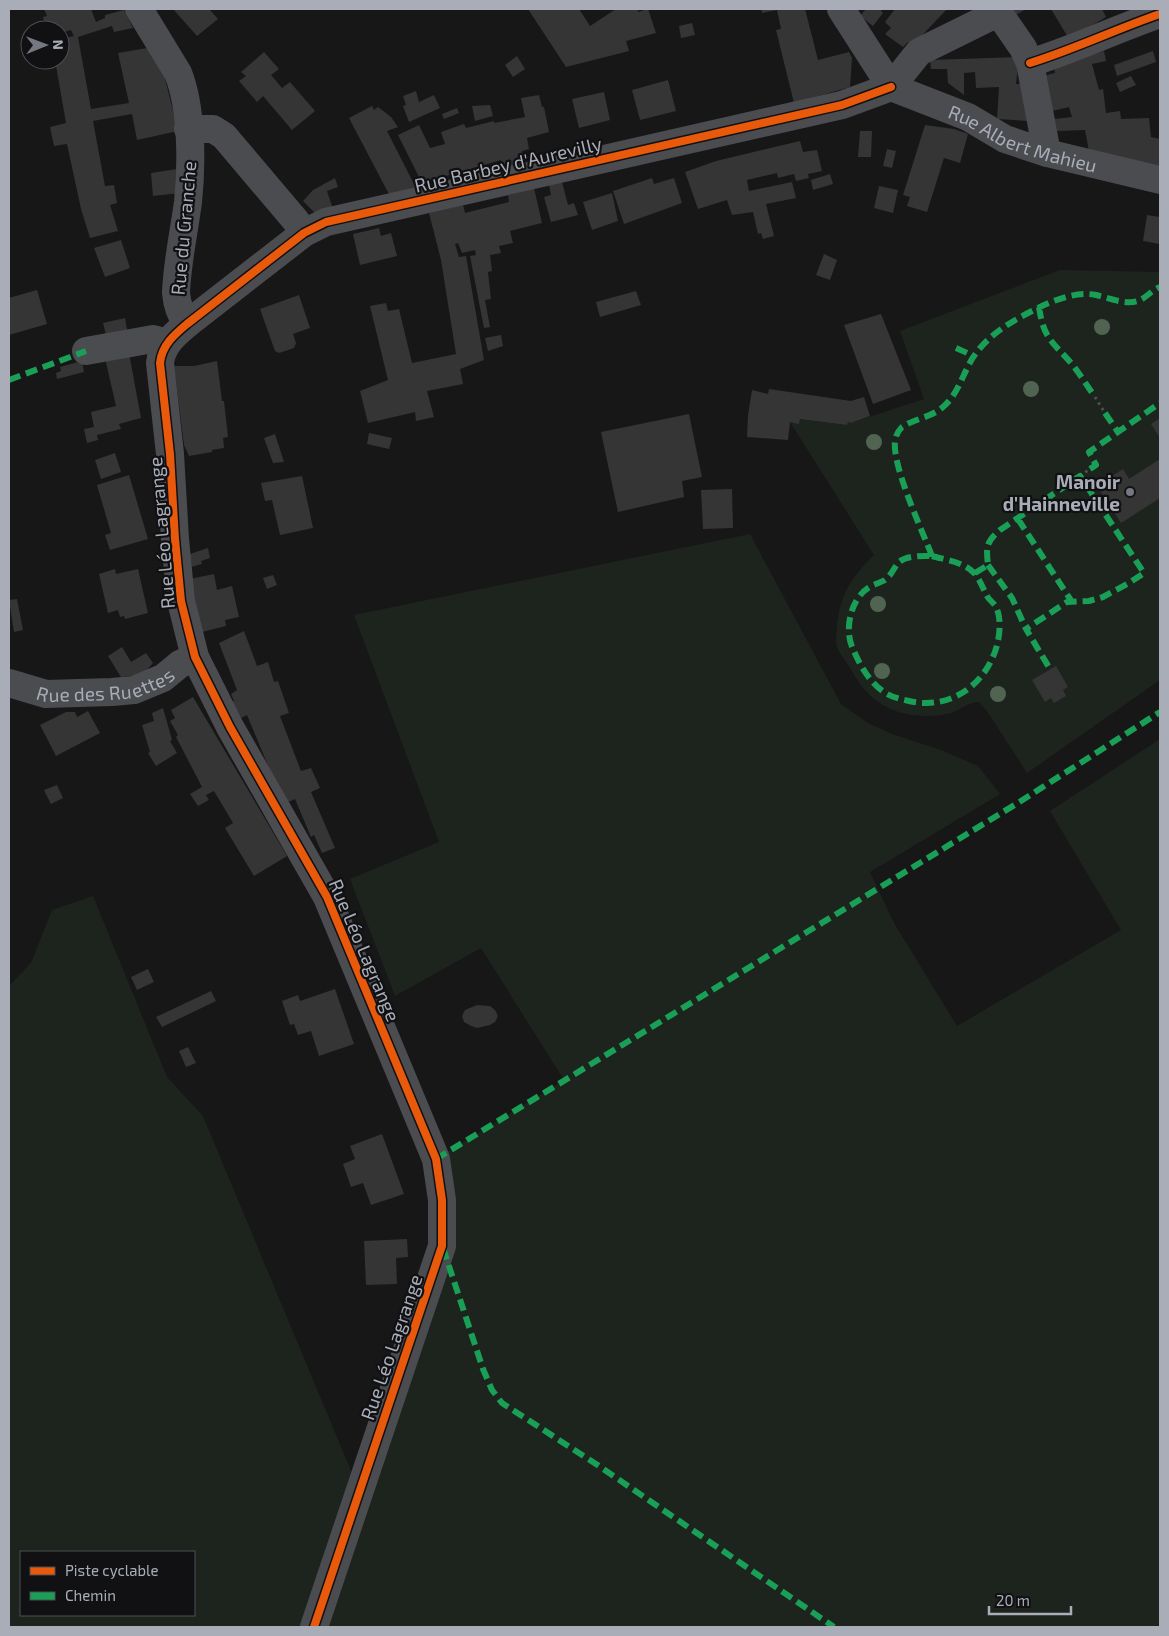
<svg xmlns="http://www.w3.org/2000/svg" width="1169" height="1636" viewBox="0 0 1169 1636" font-family="'Exo 2',sans-serif">
	<style>
		.green { fill: #1d241e; fill-rule: evenodd }
		.building { fill: #353536 }
		.lines { fill: none; stroke-linecap: round; stroke-linejoin: round }
		.path { stroke: #4d4e52; stroke-width: 3; stroke-dasharray: 2.5 4; stroke-linecap: butt }
		.minor { stroke: #4b4c50; stroke-width: 28 }
		.quiet { stroke: #1a9f57; stroke-width: 6; stroke-dasharray: 12 6; stroke-linecap: butt }
		.cycleway-casing { stroke: #111113; stroke-width: 11 }
		.cycleway { stroke: #e8590c; stroke-width: 8 }
		.tree { fill: #506451 }
		.poi-dot { fill: #757880; stroke: #111113; stroke-width: 2 }
		.labels { text-anchor: middle; dominant-baseline: central; stroke-width: 4.5; stroke-linejoin: round; paint-order: stroke }
		.street-label { font-size: 19px; fill: #a8adb8; stroke: #111113 }
		.poi-label { font-size: 19px; font-weight: bold; fill: #a8adb8; stroke: #111113; text-anchor: end }
	</style>
	<rect width="100%" height="100%" fill="#171717"/>
	<path class="green" d="M1060,270L1160,272V680L1027,773L987,711L979,702C968,702 961,710 951,713C936,717 917,717 902,713C878,706 865,693 853,673C849,665 840,655 837,647C835,640 837,630 837,624C841,592 852,577 874,555L790,422L799,423L800,419L847,425L848,422L851,423L924,399L900,331Z
		M750,534L841,704L868,723L892,734L941,750L978,766L1000,794L870,872L894,923L957,1026L1121,930L1050,811L1160,739V1627H9V986L31,963L52,910L93,896L167,1077L203,1116L359,1490L442,1246L436,1159L564,1080L481,948L395,996L350,879L439,842L354,615ZM21,1552H194V1615H21Z"/>
	<path class="building" d="M44,9H91L96,22L105,18V15L124,10L133,28L114,32L112,26L78,37L91,109L129,103L118,53L153,47L160,58L178,131L137,140L132,114L93,121L105,186L114,185L117,203L110,205L118,231L90,238L81,209L67,144L54,146L50,127L66,123L55,60H60V39L74,36L71,30L60,33V30H46L43,17L47,16Z
		M173,9H209L218,19L197,36Z
		M528,9H579L590,26L616,9H638V12L648,9L656,33L626,41L629,51L566,67Z
		M761,9H805L818,60L849,52L852,58L850,87L794,103L776,30L781,29L777,10L762,13Z
		M866,9H883L881,11L883,13L873,26L860,16Z
		M895,9H947L912,46L908,42L903,47L885,34L891,28L885,22Z
		M1003,9H1026L1009,19Z
		M1051,9H1102L1106,17L1069,39Z
		M692,23L695,35L681,38L679,26Z
		M1104,51L1106,61L1092,64L1099,90L1103,89L1106,113L1120,111L1121,119L1149,118L1151,137L1160,139V166L1089,151L1085,130L1057,131L1054,119L1072,117L1069,107L1052,111L1043,76L1055,73L1054,65Z
		M1153,51L1156,62L1117,76L1114,65Z
		M264,52L279,69L271,75L282,88L290,82L315,111L292,130L263,96L257,102L239,81L246,76L241,72Z
		M517,56L525,69L513,77L505,65Z
		M1019,57L1016,84H1024L1028,121L997,119L999,87L976,88L975,72L964,73V95L948,83L947,69H931L930,60Z
		M1131,76L1136,85L1120,92L1116,83Z
		M668,80L676,111L640,120L632,90Z
		M416,91L419,102L434,95L440,108L409,122L403,106L406,105L403,96Z
		M604,92L610,120L579,128L572,99Z
		M539,95L542,107H544L549,132L527,138L529,149L522,151L525,164L503,170L501,160L422,183L398,135L419,125L430,148L445,144L441,132L464,124L466,128L494,121V123L525,117L521,98Z
		M490,105L493,116L475,121L472,106Z
		M372,106L374,110L378,107L391,117L398,127L387,131L416,188L392,200L349,118Z
		M457,108L459,113L444,119L442,114Z
		M925,125L954,129L968,134L960,163L944,158L927,212L907,206L910,197L903,195Z
		M860,131H872L871,157H858Z
		M800,141L803,152L817,150L822,171L808,174L809,178L796,181L794,174L778,178L777,173L747,180L749,191L792,182L796,198L766,204L774,236L763,239L761,233L758,234L753,212L732,215L727,200L698,209L685,172L716,161Z
		M887,149L896,151L892,168L883,166Z
		M177,169L180,193L153,196L151,173Z
		M830,174L833,184L813,190L811,180Z
		M335,178L338,187L327,191L334,212L317,215L303,201L313,190Z
		M652,178L654,184L674,178L682,203L624,224L613,191Z
		M562,182L568,205L574,203L578,215L551,222L544,197L551,195L549,185Z
		M879,186L898,190L893,213L874,208Z
		M534,188L542,223L510,231L513,243L499,246L501,253L490,255L492,271L488,272L491,299L485,300L490,327L484,328L470,256L476,255L475,250L462,253L458,243L455,244L459,257L466,256L484,360L460,369L463,384L427,391L434,417L416,421L415,412L368,423L360,391L388,380L370,306L386,303L388,311L399,309L412,363L456,354L441,260L429,213L463,205L465,213L509,202L508,195Z
		M612,193L618,221L592,230L583,202Z
		M1147,215L1160,217V244L1143,241Z
		M379,228L381,236L391,233L397,256L360,265L353,234Z
		M121,240L130,268L105,277L94,248Z
		M824,254L837,260L830,280L816,275Z
		M37,290L47,324L9,335V298Z
		M636,291L641,305L600,317L596,302Z
		M299,295L310,328L293,334L296,343L294,348L279,353L275,351L260,309Z
		M881,314L911,390L873,404L844,325Z
		M125,318L128,335L107,339L103,323Z
		M501,335L503,346L488,351L485,338Z
		M129,353L141,418L119,424L121,429L97,435L98,440L87,443L84,429L94,427L91,412L116,406L105,358Z
		M82,361L84,372L57,379L56,373L61,371L60,367Z
		M217,361L222,401H224L228,437L223,438L224,448L212,450V452L189,456L184,445L174,366H194Z
		M769,389L851,401L864,397L870,416L851,423L848,422L847,425L800,419L799,424L790,422L788,440L747,437L748,415L752,390L768,394Z
		M689,414L702,477L682,481L684,497L618,512L601,432Z
		M1160,418V438L1151,424Z
		M369,433L392,438L389,449L367,444Z
		M275,434L284,462L273,463L264,438Z
		M115,453L121,472L101,479L95,460Z
		M1160,459V498L1121,523L1097,486L1123,469L1129,479Z
		M129,475L148,539L110,550L105,535L111,533L97,485Z
		M302,476L313,528L280,535L272,500L265,501L261,483Z
		M732,489L733,528L703,529L701,490Z
		M208,548L210,558L201,561L202,564L187,568L184,556Z
		M115,569L116,574L138,569L148,613L125,619L124,616L120,617L118,610L108,613L99,574Z
		M214,574L217,590L232,586L239,617L225,620L226,626L202,632L190,579Z
		M273,575L277,585L267,589L263,578Z
		M17,599L23,630L14,632L9,600Z
		M244,631L257,666L268,662L274,682L278,681L289,713L280,716L301,771L311,768L320,788L311,792L335,848L322,853L314,835L311,837L295,799L284,804L247,715L241,718L232,702L234,701L231,694L237,690L219,643Z
		M122,647L131,662L146,653L153,663L145,672L136,675L121,677L108,656Z
		M1056,666L1068,687L1063,690L1066,696L1054,703L1051,698L1045,702L1032,680Z
		M193,697L287,856L254,876L225,828L233,823L214,791L206,795L209,800L198,806L190,794L202,787L176,737L178,735L170,721L175,718L171,710Z
		M163,708L172,740L170,741L177,753L156,766L148,753L150,752L142,725L154,721L152,713Z
		M88,711L100,733L56,756L40,725L66,712H75L77,717Z
		M57,785L63,798L51,804L44,790Z
		M148,969L154,982L137,990L131,977Z
		M335,989L354,1044L319,1056L311,1031L298,1035L294,1024L290,1025L282,1001L298,995L300,1001Z
		M211,991L216,1001L162,1027L156,1017Z
		M477,1005L490,1006L495,1010L498,1016L495,1022L490,1025L477,1028L471,1026L464,1022L462,1016L465,1010Z
		M188,1047L196,1063L186,1067L179,1051Z
		M382,1134L404,1194L371,1205L363,1183L351,1187L343,1164L355,1159L350,1146Z
		M407,1239L408,1257L396,1258L397,1284L366,1285L364,1241Z"/>
	<g class="lines">
		<path class="path" d="M1095,397L1105,413
			M1080,476L1090,469"/>
		<g class="minor">
			<path d="M139,9L178,73C192,108 192,164 188,202C184,232 177,263 176,293C177,305 180,314 187,324"/>
			<path d="M841,9L891,87"/>
			<path d="M996,9L1023,48L1030,63L1047,153"/>
			<path d="M1030,63C1075,49 1116,29 1160,14"/>
			<path id="s1" d="M891,87L968,117L1005,139L1047,153L1160,180"/>
			<path d="M891,87L919,52L998,13"/>
			<path d="M188,129H213L224,136L296,221L304,233"/>
			<path d="M86,351L153,339L167,343"/>
			<path id="s2" d="M9,683L46,694L112,692L134,690L163,678L180,664L195,657"/>
			<path d="M314,1627L442,1246V1200L436,1159L327,897L230,727L195,657L181,601L175,539L170,454L160,363C162,345 174,335 187,324L304,233L326,222L842,105L891,87"/>
		</g>
		<path class="quiet" d="M1039,307C1044,340 1052,341 1072,364C1080,374 1087,386 1095,397
			M956,348L974,356
			M9,380L86,351
			M1105,413L1118,432
			M1090,469L1096,465L1089,452L1160,403
			M1018,519L1072,602
			M932,556C946,560 964,562 974,573C980,579 983,589 987,596C989,600 994,603 996,607C1001,617 1000,631 998,641C989,683 951,711 909,701C900,699 891,697 884,692C869,682 860,665 853,649C844,631 850,600 868,588C874,584 880,583 885,580C892,575 894,567 899,562C907,555 923,556 932,556Z
			M932,556C922,530 892,466 895,441C896,435 898,431 902,427C914,419 932,417 943,407C958,394 962,376 972,359C988,334 1012,321 1038,308C1054,300 1077,291 1096,295C1109,298 1125,305 1138,301C1146,298 1152,290 1160,287
			M988,565L1012,598L1026,629
			M975,573L988,565C986,547 986,542 1000,530L1080,476L1144,573L1129,583L1103,597L1089,601L1067,602L1026,629L1050,669
			M436,1159L1021,801L1160,712
			M443,1248L483,1369L492,1390L502,1403L596,1464L834,1627"/>
		<defs>
			<path id="cycleway" d="M1030,63C1075,49 1116,29 1160,14
				M314,1627L442,1246V1200L436,1159L327,897L230,727L195,657L181,601L175,539L170,454L160,363C162,345 174,335 187,324L304,233L326,222L842,105L891,87"/>
		</defs>
		<use href="#cycleway" class="cycleway-casing"/>
		<use href="#cycleway" class="cycleway"/>
	</g>
	<g class="tree">
		<circle cx="1102" cy="327" r="8"/>
		<circle cx="1031" cy="389" r="8"/>
		<circle cx="874" cy="442" r="8"/>
		<circle cx="878" cy="604" r="8"/>
		<circle cx="882" cy="671" r="8"/>
		<circle cx="998" cy="694" r="8"/>
	</g>
	<circle class="poi-dot" cx="1130" cy="492" r="5"/>
	<g class="labels">
		<g class="street-label">
			<text stroke="none"><textPath href="#s1" startOffset="142">Rue Albert Mahieu</textPath></text>
			<text transform="translate(508 164) rotate(-13)">Rue Barbey d'Aurevilly</text>
			<text transform="translate(183 228) rotate(-85)">Rue du Granche</text>
			<text transform="translate(161 533) rotate(-95)">Rue Léo Lagrange</text>
			<text stroke="none"><textPath href="#s2" startOffset="99">Rue des Ruettes</textPath></text>
			<text transform="translate(365 950) rotate(67)">Rue Léo Lagrange</text>
			<text transform="translate(391 1347) rotate(-71)">Rue Léo Lagrange</text>
		</g>
		<g class="poi-label">
			<text x="1120" y="481">Manoir<tspan x="1120" dy="22">d'Hainneville</tspan></text>
		</g>
	</g>
	<rect width="1169" height="1636" fill="none" stroke="#a8adb8" stroke-width="20"/>
	<rect x="20" y="1551" width="175" height="65" fill="#111113" stroke="#4d4f55"/>
	<rect x="30" y="1567" width="25" height="8" fill="#e8590c" stroke="#4d4f55"/>
	<text x="65" y="1576" font-size="15" fill="#a8adb8">Piste cyclable</text>
	<rect x="30" y="1592" width="25" height="8" fill="#1a9f57" stroke="#4d4f55"/>
	<text x="65" y="1601" font-size="15" fill="#a8adb8">Chemin</text>
	<g transform="translate(45 45) rotate(89)"><circle r="24" fill="#111113" stroke="#4d4f55"/>
	<path d="M0-4L9 19L0 12L-9 19Z" fill="#757880"/>
	<text y="-8" font-size="14" font-weight="bold" text-anchor="middle" fill="#a8adb8">N</text>
	</g>
	<path d="M989 1606v8h82v-8" fill="none" stroke="#a8adb8" stroke-width="2.5"/>
	<text x="996" y="1606" font-size="15" fill="#a8adb8" stroke="#111113" stroke-width="4" paint-order="stroke">20 m</text>
</svg>
